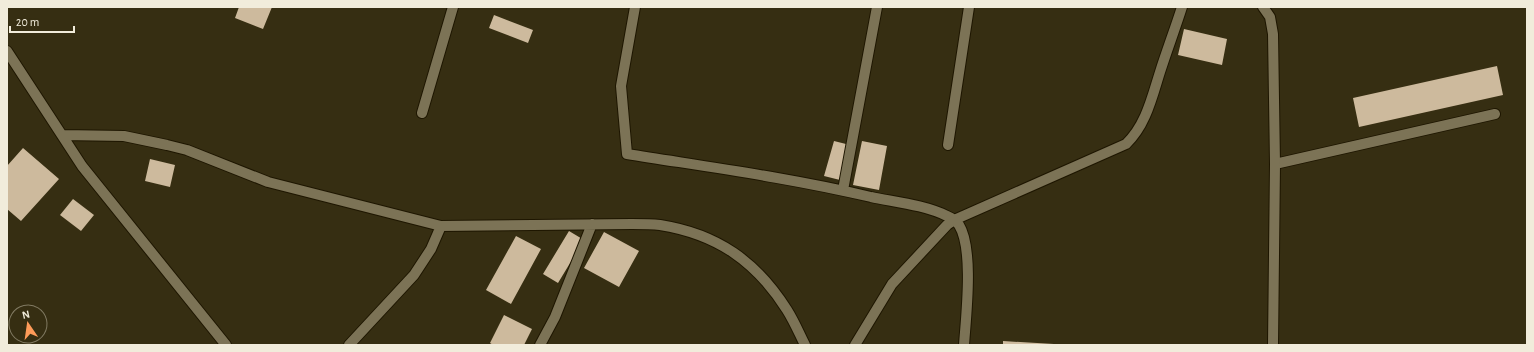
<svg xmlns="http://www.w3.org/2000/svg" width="1534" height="352" viewBox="0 0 1534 352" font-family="'Alegreya Sans',sans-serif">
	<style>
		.building { fill: #cdba9d }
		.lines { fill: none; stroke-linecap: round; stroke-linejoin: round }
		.lane-casing { stroke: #1e1600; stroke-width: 12 }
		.street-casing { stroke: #1e1600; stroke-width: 12 }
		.lane { stroke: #7c7356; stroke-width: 10 }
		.street { stroke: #7c7356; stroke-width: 10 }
	</style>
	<rect width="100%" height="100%" fill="#362e12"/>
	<path class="building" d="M239,7H272L263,29L235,18Z
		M494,15L533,30L528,43L489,28Z
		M1184,29L1227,39L1222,65L1178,55Z
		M1497,66L1503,95L1359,127L1353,98Z
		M834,141L850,145L840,180L824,176Z
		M862,141L887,146L879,190L853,185Z
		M23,148L59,179L21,221L7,209V166Z
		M150,159L175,165L170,187L145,181Z
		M73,199L94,215L81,231L60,215Z
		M569,231L584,240L558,283L543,274Z
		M604,232L639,251L619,287L584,268Z
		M516,236L541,249L511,304L486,290Z
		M504,315L532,329L524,345H493L490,343Z
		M1003,341L1054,344L1053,345H1003Z"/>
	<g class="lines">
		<defs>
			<path id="lane" d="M1275,164L1495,114"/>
			<path id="street" d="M635,7L621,86L627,154C708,167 791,178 871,197C895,202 925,205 947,216C952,218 956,221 959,225C974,249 966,316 964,345
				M1263,7L1270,17L1273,34L1275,164L1273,345
				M7,51L82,166L226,345
				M422,113L453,7
				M62,135L124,136L167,145L187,150L268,182L441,226L632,224C641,224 651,224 660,225C717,234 756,261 787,310C794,321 799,333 805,345
				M948,145L969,7
				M843,190L877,7
				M349,345L414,275L431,249L441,226
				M540,345L555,317L592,224
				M855,345L892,284L947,225L954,220L1126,144C1146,125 1152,97 1160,72C1167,50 1175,29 1182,7"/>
		</defs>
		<use href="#lane" class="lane-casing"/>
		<use href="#street" class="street-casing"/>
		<use href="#lane" class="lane"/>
		<use href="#street" class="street"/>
	</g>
	<rect width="1534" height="352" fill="none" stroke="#f1ecdb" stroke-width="16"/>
	<g transform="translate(28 324) rotate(347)"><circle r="19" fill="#362e12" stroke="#817a62"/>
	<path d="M0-3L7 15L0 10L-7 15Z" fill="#fe9b59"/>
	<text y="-6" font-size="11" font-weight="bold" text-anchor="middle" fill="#f1ecdb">N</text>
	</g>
	<path d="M10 26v6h64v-6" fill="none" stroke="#f1ecdb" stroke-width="2"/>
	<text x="16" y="26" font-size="12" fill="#f1ecdb" stroke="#362e12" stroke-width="3" paint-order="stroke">20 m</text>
</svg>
